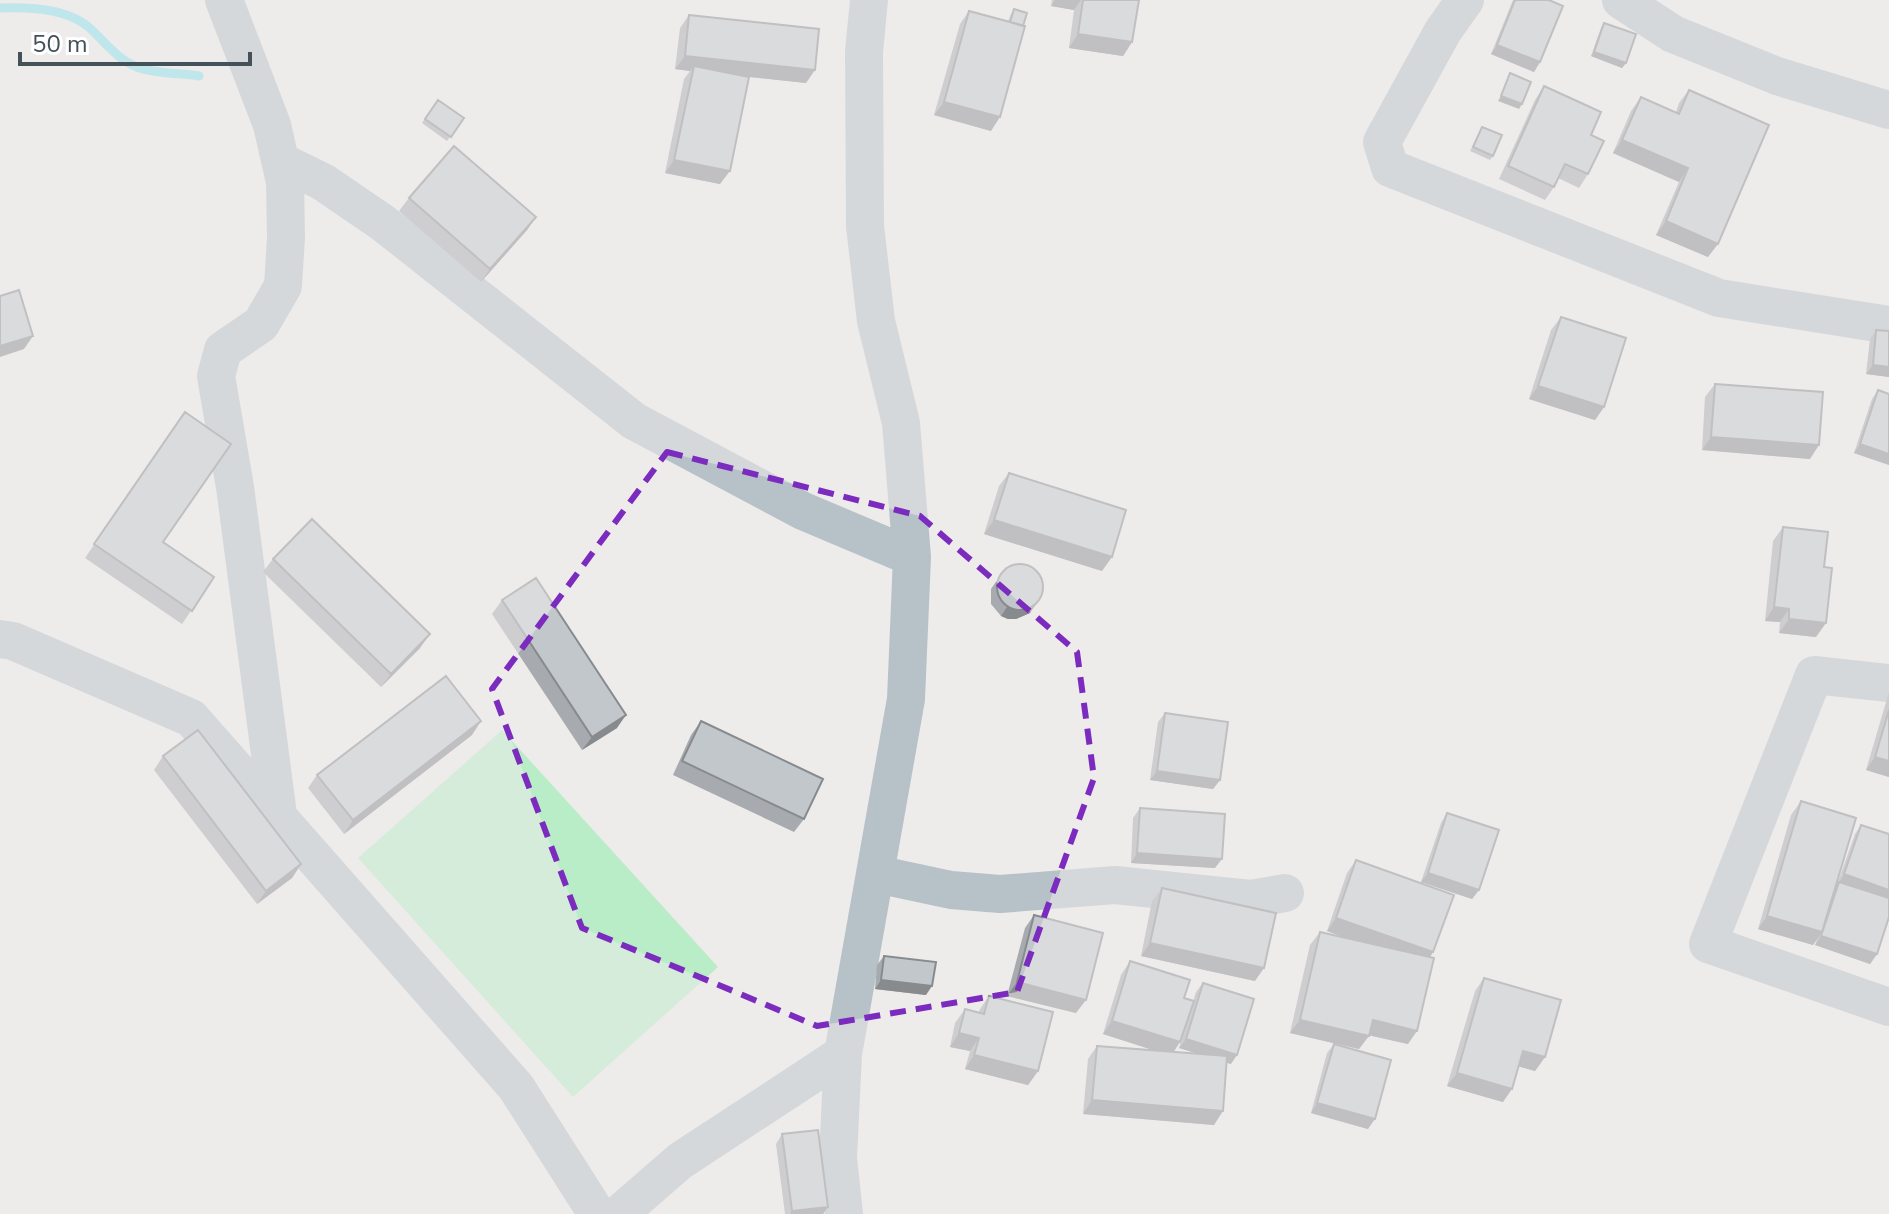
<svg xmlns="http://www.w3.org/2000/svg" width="1889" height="1214" viewBox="0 0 1889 1214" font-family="'Nunito Sans',sans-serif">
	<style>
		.green { fill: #b8edc7 }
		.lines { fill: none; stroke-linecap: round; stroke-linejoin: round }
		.stream { stroke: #85e0ea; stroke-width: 9 }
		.minor { stroke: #b6c2c8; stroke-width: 38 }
		.wall { fill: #a7abaf }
		.shaded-wall { fill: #888b8e }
		.building { fill: #c2c7cb; stroke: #888b8e; stroke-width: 2 }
		.marked { fill: none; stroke: #7b2cbf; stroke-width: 6; stroke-dasharray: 16 10; stroke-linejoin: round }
	</style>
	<rect width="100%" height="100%" fill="#eeebeb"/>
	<path class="green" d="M502,730L718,967L573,1097L358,858Z"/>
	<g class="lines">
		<path class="stream" d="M0,8C31,7 71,8 94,32C107,45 119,60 137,67C155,74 180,73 199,76"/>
		<path class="minor" d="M224,0L272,125L285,182L286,237L283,286L261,324L223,350L216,376L235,487L278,815
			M1465,0L1443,31L1382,142L1390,168L1719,298L1889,325
			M1621,0L1673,34L1777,76L1889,110
			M280,161L323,182L383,223L634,421L803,511L912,557
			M0,639L13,641L191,718L516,1087L597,1214
			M1889,683L1814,675L1708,944L1889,1007
			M876,874L951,890L1000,894L1115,885L1251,899L1285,893
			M619,1214L680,1161L843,1054
			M844,1214L838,1158L843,1054L906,699L912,557L901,423L876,321L865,226L864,52L869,0"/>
	</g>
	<path class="wall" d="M1052,0H1139L1132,42L1123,56L1069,48L1074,10L1051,6Z
		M1513,0H1549L1540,62L1534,72L1491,54Z
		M1014,9L991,131L934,115L960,24L969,11L1008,22L1011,14Z
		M689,15L806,83L749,77L720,184L665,173L684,79L690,71L675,69L680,28Z
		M1604,23L1626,63L1622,68L1591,56L1601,28Z
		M1544,86L1591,135L1588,174L1579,188L1558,178L1554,187L1545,200L1499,179L1535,100Z
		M1689,90L1708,257L1656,235L1679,182L1613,153L1631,111L1641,97L1676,112L1679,103Z
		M438,100L464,118L447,141L422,123Z
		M1482,127L1493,156L1490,160L1470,151Z
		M409,198L536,217L527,230L481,282L399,211Z
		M1561,317L1604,407L1595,420L1529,399L1551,330Z
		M1876,330L1889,331V377L1866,374L1870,339Z
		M1715,384L1810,459L1702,450L1705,397Z
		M1878,390L1889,465L1854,453L1872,399Z
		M185,412L163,542L214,577L182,624L85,558Z
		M1009,473L1102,571L984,534L999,486Z
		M1783,527L1816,637L1779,633L1780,622L1765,621L1773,541Z
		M273,559L420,648L381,687L263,572Z
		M1006,567L1030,613L1016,619H1008L1001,616L991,604V589Z
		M502,600L617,728L582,750L492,614Z
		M1889,692V777L1866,770Z
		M1165,713L1220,780L1213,789L1150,780L1158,722Z
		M701,721L804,819L794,832L673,775L691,735Z
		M472,735L344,834L308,788L317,775Z
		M163,756L301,864L292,878L257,904L154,770Z
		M1801,801L1836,887L1855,834L1861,825L1877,954L1870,964L1815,945L1817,939L1813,945L1758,929L1791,815Z
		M1140,808L1215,868L1131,863L1133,818Z
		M1447,813L1479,890L1472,899L1421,882L1441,823Z
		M1356,860L1433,952L1430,957L1408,1044L1369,1035L1359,1049L1290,1033L1310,945L1320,932L1343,937L1327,931L1347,873Z
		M1162,888L1255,981L1141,956L1152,901Z
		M1034,915L1076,1013L1007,996L1025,928Z
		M884,956L926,995L875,989L877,965Z
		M1130,961L1184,998L1174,1052L1199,1054L1179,1048L1196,992L1203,983L1231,1064L1227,1063L1214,1125L1083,1114L1088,1059L1097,1046L1154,1050L1103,1034L1121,975Z
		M1484,978L1545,1057L1535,1071L1518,1066L1503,1102L1447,1086L1475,991Z
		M989,996L1038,1071L1028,1085L965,1069L970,1051L950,1047L955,1023L965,1009L979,1012L980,1009Z
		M1334,1044L1368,1129L1311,1113L1327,1053Z
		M782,1134L828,1207L823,1214H785L776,1144Z"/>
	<path class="shaded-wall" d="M1055,0H1081L1074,10L1051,6Z
		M1078,34L1132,42L1123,56L1069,48Z
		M1497,45L1540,62L1534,72L1491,54Z
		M1594,52L1626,63L1622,68L1591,56Z
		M685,56L815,70L806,83L692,71L694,66L690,71L675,69Z
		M1501,96L1522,104L1519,109L1498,101Z
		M944,102L1000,117L991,131L934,115Z
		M1622,140L1688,168L1679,182L1613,153Z
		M674,160L730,171L720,184L665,173Z
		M536,217L527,230L481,282L490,269Z
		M1666,221L1718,244L1708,257L1656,235Z
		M33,336L24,349L0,357V346Z
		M1873,365L1889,367V377L1866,374Z
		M1538,386L1604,407L1595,420L1529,399Z
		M1711,437L1819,445L1810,459L1702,450Z
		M1860,444L1889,454V465L1854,453Z
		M994,520L1112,557L1102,571L984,534Z
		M1037,603L1030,613L1016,619H1008L1001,616L1007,607Z
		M1774,607L1789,609L1780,622L1765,621Z
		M1789,619L1826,623L1816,637L1779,633Z
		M430,634L420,648L381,687L391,674Z
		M626,715L617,728L582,750L592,737Z
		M481,721L472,735L344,834L353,820Z
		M1875,757L1889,761V777L1866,770Z
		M1157,771L1220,780L1213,789L1150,780Z
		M1137,853L1222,859L1215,868L1131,863Z
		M301,864L292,878L257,904L266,891Z
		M1428,873L1479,890L1472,899L1421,882Z
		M1844,874L1889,890V901L1838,884Z
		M1767,916L1822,932L1813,945L1758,929Z
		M1336,918L1433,952L1424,966L1327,931Z
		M1821,936L1877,954L1870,964L1815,945Z
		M1150,943L1264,968L1255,981L1141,956Z
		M881,980L932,986L926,995L875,989Z
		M1017,982L1086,1000L1076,1013L1007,996Z
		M1300,1020L1369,1036L1359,1049L1290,1033Z
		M1373,1020L1417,1031L1408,1044L1363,1034Z
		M1112,1021L1180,1042L1171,1056L1103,1034Z
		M959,1033L979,1038L970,1051L950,1047Z
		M1186,1039L1237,1055L1231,1064L1179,1048Z
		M1523,1051L1545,1057L1535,1071L1513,1065Z
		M974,1055L1038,1071L1028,1085L965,1069Z
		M1457,1073L1512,1089L1503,1102L1447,1086Z
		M1092,1100L1223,1111L1214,1125L1083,1114Z
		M1317,1103L1375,1119L1368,1129L1311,1113Z
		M828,1207L823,1214H790L792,1211Z"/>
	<path class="building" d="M1083,0H1139L1132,42L1078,34Z
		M1515,0H1549L1563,6L1540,62L1497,45Z
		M1014,9L1027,13L1023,26L1010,22Z
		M969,11L1025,26L1000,117L944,102Z
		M689,15L819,29L815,70L685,56Z
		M1604,23L1636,34L1626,63L1594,52Z
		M694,66L749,77L730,171L674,160Z
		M1510,73L1531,82L1522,104L1501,96Z
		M1544,86L1601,112L1591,135L1604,141L1588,174L1565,164L1554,187L1508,166Z
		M1689,90L1769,125L1718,244L1666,221L1688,168L1622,140L1641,97L1679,114Z
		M438,100L464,118L451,137L425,119Z
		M1482,127L1502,135L1493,156L1473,147Z
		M454,146L536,217L490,269L409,198Z
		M19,290L33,336L0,346V296Z
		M1561,317L1626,338L1604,407L1538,386Z
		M1876,330L1889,331V367L1873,365Z
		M1715,384L1823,392L1819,445L1711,437Z
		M1878,390L1889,394V454L1860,444Z
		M185,412L231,444L163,542L214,577L192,611L94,544Z
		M1009,473L1126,510L1112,557L994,520Z
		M312,519L430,634L391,674L273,559Z
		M1783,527L1828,532L1824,567L1832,568L1826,623L1789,619V609L1774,607Z
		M997 587a23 23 0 1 1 46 0a23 23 0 1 1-46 0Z
		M536,578L626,715L592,737L502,600Z
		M446,676L481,721L353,820L317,775Z
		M1889,710V761L1875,757Z
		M1165,713L1228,722L1220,780L1157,771Z
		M701,721L823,779L804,819L682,761Z
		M198,730L301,864L266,891L163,756Z
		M1801,801L1856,818L1822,932L1767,916Z
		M1140,808L1225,814L1222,859L1137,853Z
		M1447,813L1499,830L1479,890L1428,873Z
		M1861,825L1889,834V890L1844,874Z
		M1356,860L1454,895L1433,952L1336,918Z
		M1839,882L1889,898V917L1877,954L1821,936Z
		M1162,888L1276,913L1264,968L1150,943Z
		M1034,915L1103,933L1086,1000L1017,982Z
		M1320,932L1434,958L1417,1031L1373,1020L1369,1036L1300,1020Z
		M884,956L936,962L932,986L881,980Z
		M1130,961L1190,980L1184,998L1194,1001L1180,1042L1112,1021Z
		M1484,978L1561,1000L1545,1057L1523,1051L1512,1089L1457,1073Z
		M1203,983L1254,999L1237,1055L1186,1039Z
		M989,996L1053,1012L1038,1071L974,1055L979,1038L959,1033L965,1009L984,1014Z
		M1334,1044L1391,1060L1375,1119L1317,1103Z
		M1097,1046L1227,1056L1223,1111L1092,1100Z
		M818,1130L828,1207L792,1211L782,1134Z"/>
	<path d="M0 0H1889V1214H0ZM667,452L920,516L1077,652L1094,778L1017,992L817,1026L582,928L492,689Z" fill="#eeebeb" fill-opacity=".55" fill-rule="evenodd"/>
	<path class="marked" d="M667,452L920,516L1077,652L1094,778L1017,992L817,1026L582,928L492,689Z"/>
	<path d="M20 52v12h230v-12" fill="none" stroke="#445158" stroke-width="4"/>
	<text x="32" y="52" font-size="24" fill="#445158" stroke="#ffffff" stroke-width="6" paint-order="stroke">50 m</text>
</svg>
